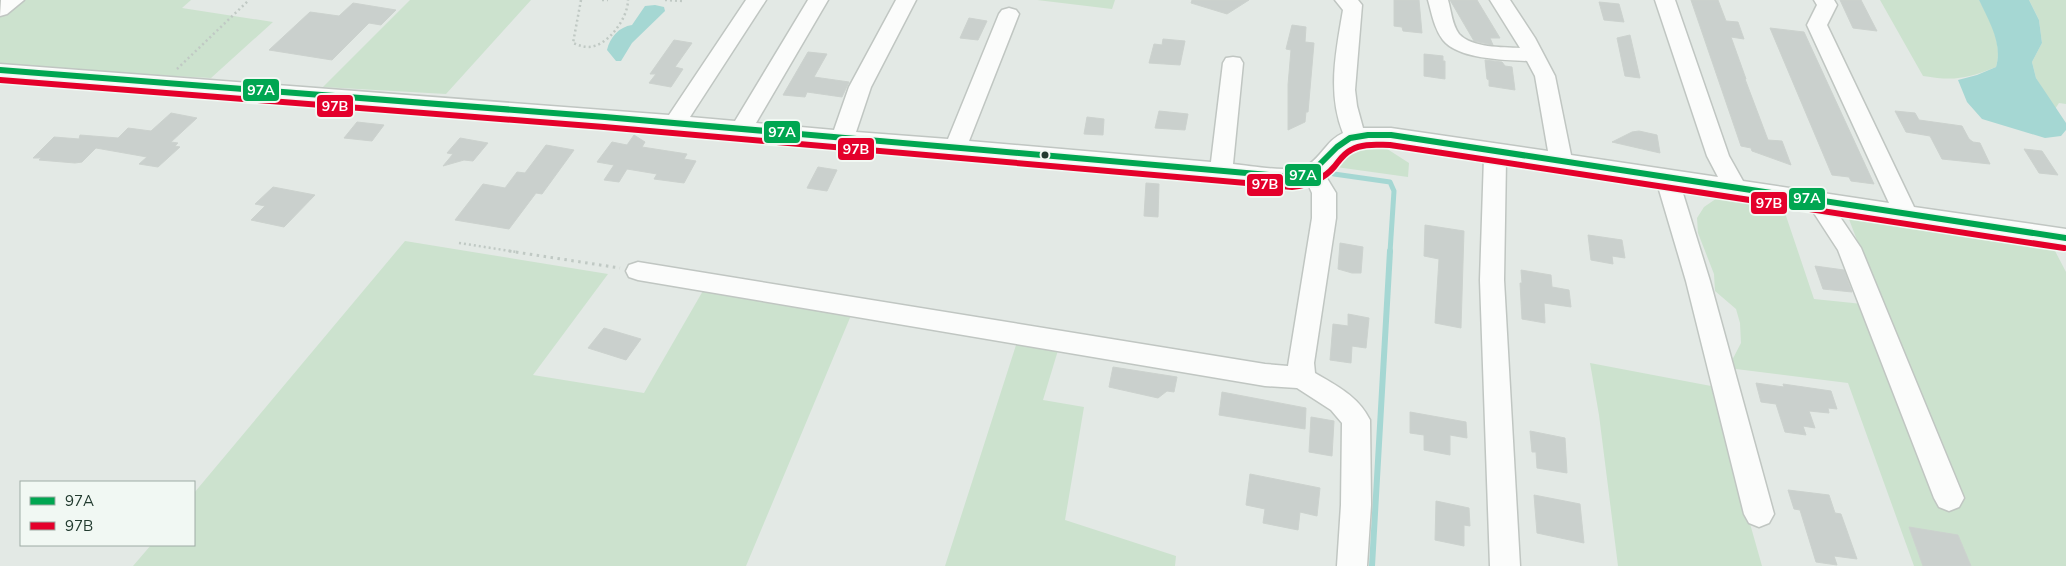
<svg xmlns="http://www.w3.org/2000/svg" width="2066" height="566" viewBox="0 0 2066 566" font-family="Mulish,sans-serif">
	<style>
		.green { fill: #cce2ce }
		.water { fill: #a5d7d3 }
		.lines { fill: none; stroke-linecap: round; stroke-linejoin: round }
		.stream-far1 { stroke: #a5d7d3; stroke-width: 5 }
		.stream { stroke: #a5d7d3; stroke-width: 6 }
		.building { fill: #cad0cd; stroke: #ccd2ce }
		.minor-casing { stroke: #c0c6c2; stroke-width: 3 }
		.path-far1 { stroke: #c0c9c4; stroke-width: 2.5; stroke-dasharray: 2 3; stroke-linecap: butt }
		.path { stroke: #c0c9c4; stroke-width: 3; stroke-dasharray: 2.5 4.5; stroke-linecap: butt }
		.minor { fill: #fbfcfb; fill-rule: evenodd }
		.bus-1-casing { stroke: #f1f8f3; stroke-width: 9 }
		.bus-2-casing { stroke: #f1f8f3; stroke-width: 9 }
		.bus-1 { stroke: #00a651; stroke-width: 6 }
		.bus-2 { stroke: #e4002b; stroke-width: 6 }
		.bus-dot { fill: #223b2f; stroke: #f1f8f3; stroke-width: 2 }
		.line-badge { stroke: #f1f8f3; stroke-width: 2 }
		.badge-label { font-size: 14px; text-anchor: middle; font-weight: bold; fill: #fff }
	</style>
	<rect width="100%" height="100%" fill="#e3e9e5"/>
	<path class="green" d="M23,0H191L182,8L273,22L211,78L98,72L0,64V16Z
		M410,0H531L446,94L323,87Z
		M1037,0H1115L1112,9Z
		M1880,0H1979C1990,21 2003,43 1996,67C1966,79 1954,81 1923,76Z
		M2029,0H2066V104L2059,103L2055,109L2036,78L2032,62L2042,43L2039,20Z
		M1381,145L1409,163L1408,177L1336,167L1359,148Z
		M1723,194L1782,204L1814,299L1882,306L1847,214L1930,226L2053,247L2066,272V566H1914L1848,383L1728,368L1741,343L1740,323L1736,309L1715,291L1714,274L1698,233L1697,218L1704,207Z
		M405,241L608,274L533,375L644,393L704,289L852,313L746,566H133L151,545H194V493Z
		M1017,342L1059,347L1043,400L1084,407L1065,520L1176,556L1175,566H945Z
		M1590,363L1711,386L1762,566H1618L1599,415Z"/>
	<path class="water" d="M1979,0H2029L2039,20L2042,43L2032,62L2036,78L2066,123V130L2061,136L2045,138L1982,119L1967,102L1958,80L1977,75L1996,67C2003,44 1989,21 1979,0Z
		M655,5L664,7L665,11L632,43L621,61H616L607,50C610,37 619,27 632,25L645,6Z"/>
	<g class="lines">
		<path class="stream-far1" d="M1334,174L1390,182L1394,191L1390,252"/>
		<path class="stream" d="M1372,566L1390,251"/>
	</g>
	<path class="building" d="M1192,0H1249L1227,14L1191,3Z
		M1394,0H1419L1422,33L1403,31L1402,27L1394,26Z
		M1450,0H1477L1500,38H1490L1493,45L1474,41Z
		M1691,0H1718L1726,21L1738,22L1744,39L1731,37L1746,79H1745L1768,140L1782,141L1791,165L1752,151L1751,148L1741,146Z
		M1840,0H1861L1877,31L1853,28Z
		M1599,2L1619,4L1624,22L1604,20Z
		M353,3L396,10L381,25L369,23L332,60L269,50L310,12L339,16Z
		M969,18L987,21L978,40L960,38Z
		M1292,25L1306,27L1305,42L1314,43L1308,112H1306L1305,122L1288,130V85L1291,50L1286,49Z
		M1770,28L1804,32L1874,184L1851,181L1849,177L1832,175Z
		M1630,35L1640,78L1625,76L1617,38Z
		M1163,39L1185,41L1180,65L1149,63L1154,44L1162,45Z
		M674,40L692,43L675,67L683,69L671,87L649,83L656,74H650Z
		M808,52L827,54L814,77L849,82L842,97L807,92L805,97L783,95Z
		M1424,54L1443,56V61H1445V79L1424,76Z
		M1485,60L1502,62L1505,66L1512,67L1515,90L1489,86V80L1487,79Z
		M1159,111L1188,114L1185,130L1155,128Z
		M1895,111L1915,113L1919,120L1962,126L1969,139L1973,142L1980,143L1990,164L1942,159L1930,136L1906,132Z
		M171,113L197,118L171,142L178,143L175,146L180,147L158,167L139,164L147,157L96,148L82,162L75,163L39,160L41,158H33L54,137L79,139L80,135L118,138L128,128L151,131Z
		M1087,117L1104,119L1103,135L1084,134Z
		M357,122L384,125L372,141L344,138Z
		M1639,131L1657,135L1660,153L1612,142L1632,132Z
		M634,135L645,142L642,147L687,154L684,159L696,161L684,183L654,179L657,174L627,169L619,182L604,180L614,165L597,162L612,142L627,145Z
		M460,138L488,143L473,161L464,160L443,166L453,154L447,153Z
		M546,145L574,150L542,194L536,193L509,229L455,220L483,184L505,188L517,172L525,173Z
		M2024,149L2042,151L2058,175L2039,173Z
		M818,167L837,170L827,191L807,188Z
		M1146,183L1159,184L1158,217L1144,216Z
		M273,187L315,195L284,227L251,220L265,206L255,204Z
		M1425,225L1464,231L1461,328L1435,323L1439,259L1424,256Z
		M1588,235L1622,240L1625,258L1612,256L1613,264L1591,260Z
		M1340,243L1363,247L1361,273H1352L1338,269Z
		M1815,266L1844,270L1852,292L1823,289Z
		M1521,270L1551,275L1552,287L1569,290L1571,307L1544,303L1545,323L1522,319L1520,283H1522Z
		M1348,314L1369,318L1366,348L1352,346L1351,363L1330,360L1333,324L1348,326Z
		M604,328L641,339L626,360L588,348Z
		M1113,367L1177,377L1174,392L1167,391L1158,398L1109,387Z
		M1756,383L1784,387L1783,384L1831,391L1837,409L1828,408L1829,413L1809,411L1815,428L1803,426L1806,435L1785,432L1776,404L1761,402Z
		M1222,392L1306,408L1305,429L1219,415Z
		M1410,412L1466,422L1467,438L1450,435V455L1424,450V435L1410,433Z
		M1311,417L1334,421L1332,456L1309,452Z
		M1530,431L1565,438L1567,473L1537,468L1536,452H1532Z
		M1250,474L1320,488L1317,516L1300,512L1298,530L1263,523L1265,509L1246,505Z
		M1788,490L1829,495L1835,513L1841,514L1857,559L1834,556L1837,565L1816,562L1800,510L1794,509Z
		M1534,495L1580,504L1584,543L1537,533Z
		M1436,501L1469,508L1470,526L1464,525V546L1435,540Z
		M1909,527L1958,535L1971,566H1923Z"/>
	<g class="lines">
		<defs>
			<path id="minor" d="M1,0H24L7,14L0,16Z
				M746,0H766L690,117L735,121L808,0H828L756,123L834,130L849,87L896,0H916L871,87L856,132L948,139L999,14L1002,10L1009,8L1016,10L1019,14L969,141L1211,162L1223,63L1226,58L1233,57L1240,58L1243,63L1233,164C1253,166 1297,175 1312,162C1324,152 1328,140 1343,133C1327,93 1336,51 1343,10L1335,0H1358L1362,5L1355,90L1357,106L1363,128H1391L1548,151L1535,76L1527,61C1504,60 1458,59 1443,40C1434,28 1432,14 1428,0H1448C1451,10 1452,25 1459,34C1472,48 1502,47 1520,48L1490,0H1510L1535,38L1555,76L1571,155L1718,177L1707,156L1655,0H1675L1729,156L1743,181L1889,203L1807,25L1817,5L1814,0H1834L1837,5L1827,25L1914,207L2066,229V247L1836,211L1861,248L1964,498L1959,507L1949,511L1939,507L1934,498L1838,250L1810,207L1681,187L1710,281L1774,514L1769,523L1759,527L1749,523L1744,514L1686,281L1657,183L1506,160L1504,280L1520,566H1490L1480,280L1484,157C1457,152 1376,134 1355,145C1341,152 1337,166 1325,175L1336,193V218L1314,363L1315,373C1337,386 1358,396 1370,420L1371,505L1367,566H1337L1341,505L1342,423L1331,410L1297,388L1265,386L638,280L629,277L626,271L629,265L638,262L1265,364L1288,366L1312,218V193L1307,182L1293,185L605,124L0,76V64L669,115Z"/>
		</defs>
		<use href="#minor" class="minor-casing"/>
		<path class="path-far1" d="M581,0L573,43C578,45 583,47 589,47C608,46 628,18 628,0
			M602,0H608
			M665,0L683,1
			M177,69L249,0
			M459,243L517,252"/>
		<path class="path" d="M509,251L620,268"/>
		<use href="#minor" class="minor"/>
		<defs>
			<path id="bus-1" d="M0,70L605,117L1293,177L1313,171L1337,147L1350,138L1368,135H1391L2066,238"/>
			<path id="bus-2" d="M0,80L604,127L1292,187C1309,185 1323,180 1334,167C1339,161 1343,154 1351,150C1363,143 1377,145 1390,145L2064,248"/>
		</defs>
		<use href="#bus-1" class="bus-1-casing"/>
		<use href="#bus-2" class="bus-2-casing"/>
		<use href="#bus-1" class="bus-1"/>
		<use href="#bus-2" class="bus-2"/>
	</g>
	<circle class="bus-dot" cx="1045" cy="155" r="4.5"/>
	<g class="line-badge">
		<rect x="242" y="78" width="38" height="24" rx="5" fill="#00a651"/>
		<rect x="316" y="94" width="38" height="24" rx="5" fill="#e4002b"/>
		<rect x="763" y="120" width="38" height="24" rx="5" fill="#00a651"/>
		<rect x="837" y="137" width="38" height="24" rx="5" fill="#e4002b"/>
		<rect x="1284" y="163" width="38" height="24" rx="5" fill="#00a651"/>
		<rect x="1246" y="173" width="38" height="24" rx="5" fill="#e4002b"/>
		<rect x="1788" y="187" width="38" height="24" rx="5" fill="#00a651"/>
		<rect x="1750" y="191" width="38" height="24" rx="5" fill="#e4002b"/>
	</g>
	<g class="badge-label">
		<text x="261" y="95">97A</text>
		<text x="335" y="111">97B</text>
		<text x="782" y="137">97A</text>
		<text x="856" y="154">97B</text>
		<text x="1303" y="180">97A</text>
		<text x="1265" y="189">97B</text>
		<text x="1807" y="203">97A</text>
		<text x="1769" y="208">97B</text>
	</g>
	<rect x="20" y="481" width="175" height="65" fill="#f1f8f3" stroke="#9eaca5"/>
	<rect x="30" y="497" width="25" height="8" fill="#00a651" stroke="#9eaca5"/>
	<text x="65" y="506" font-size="15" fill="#223b2f">97A</text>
	<rect x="30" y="522" width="25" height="8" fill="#e4002b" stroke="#9eaca5"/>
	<text x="65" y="531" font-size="15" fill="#223b2f">97B</text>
</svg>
